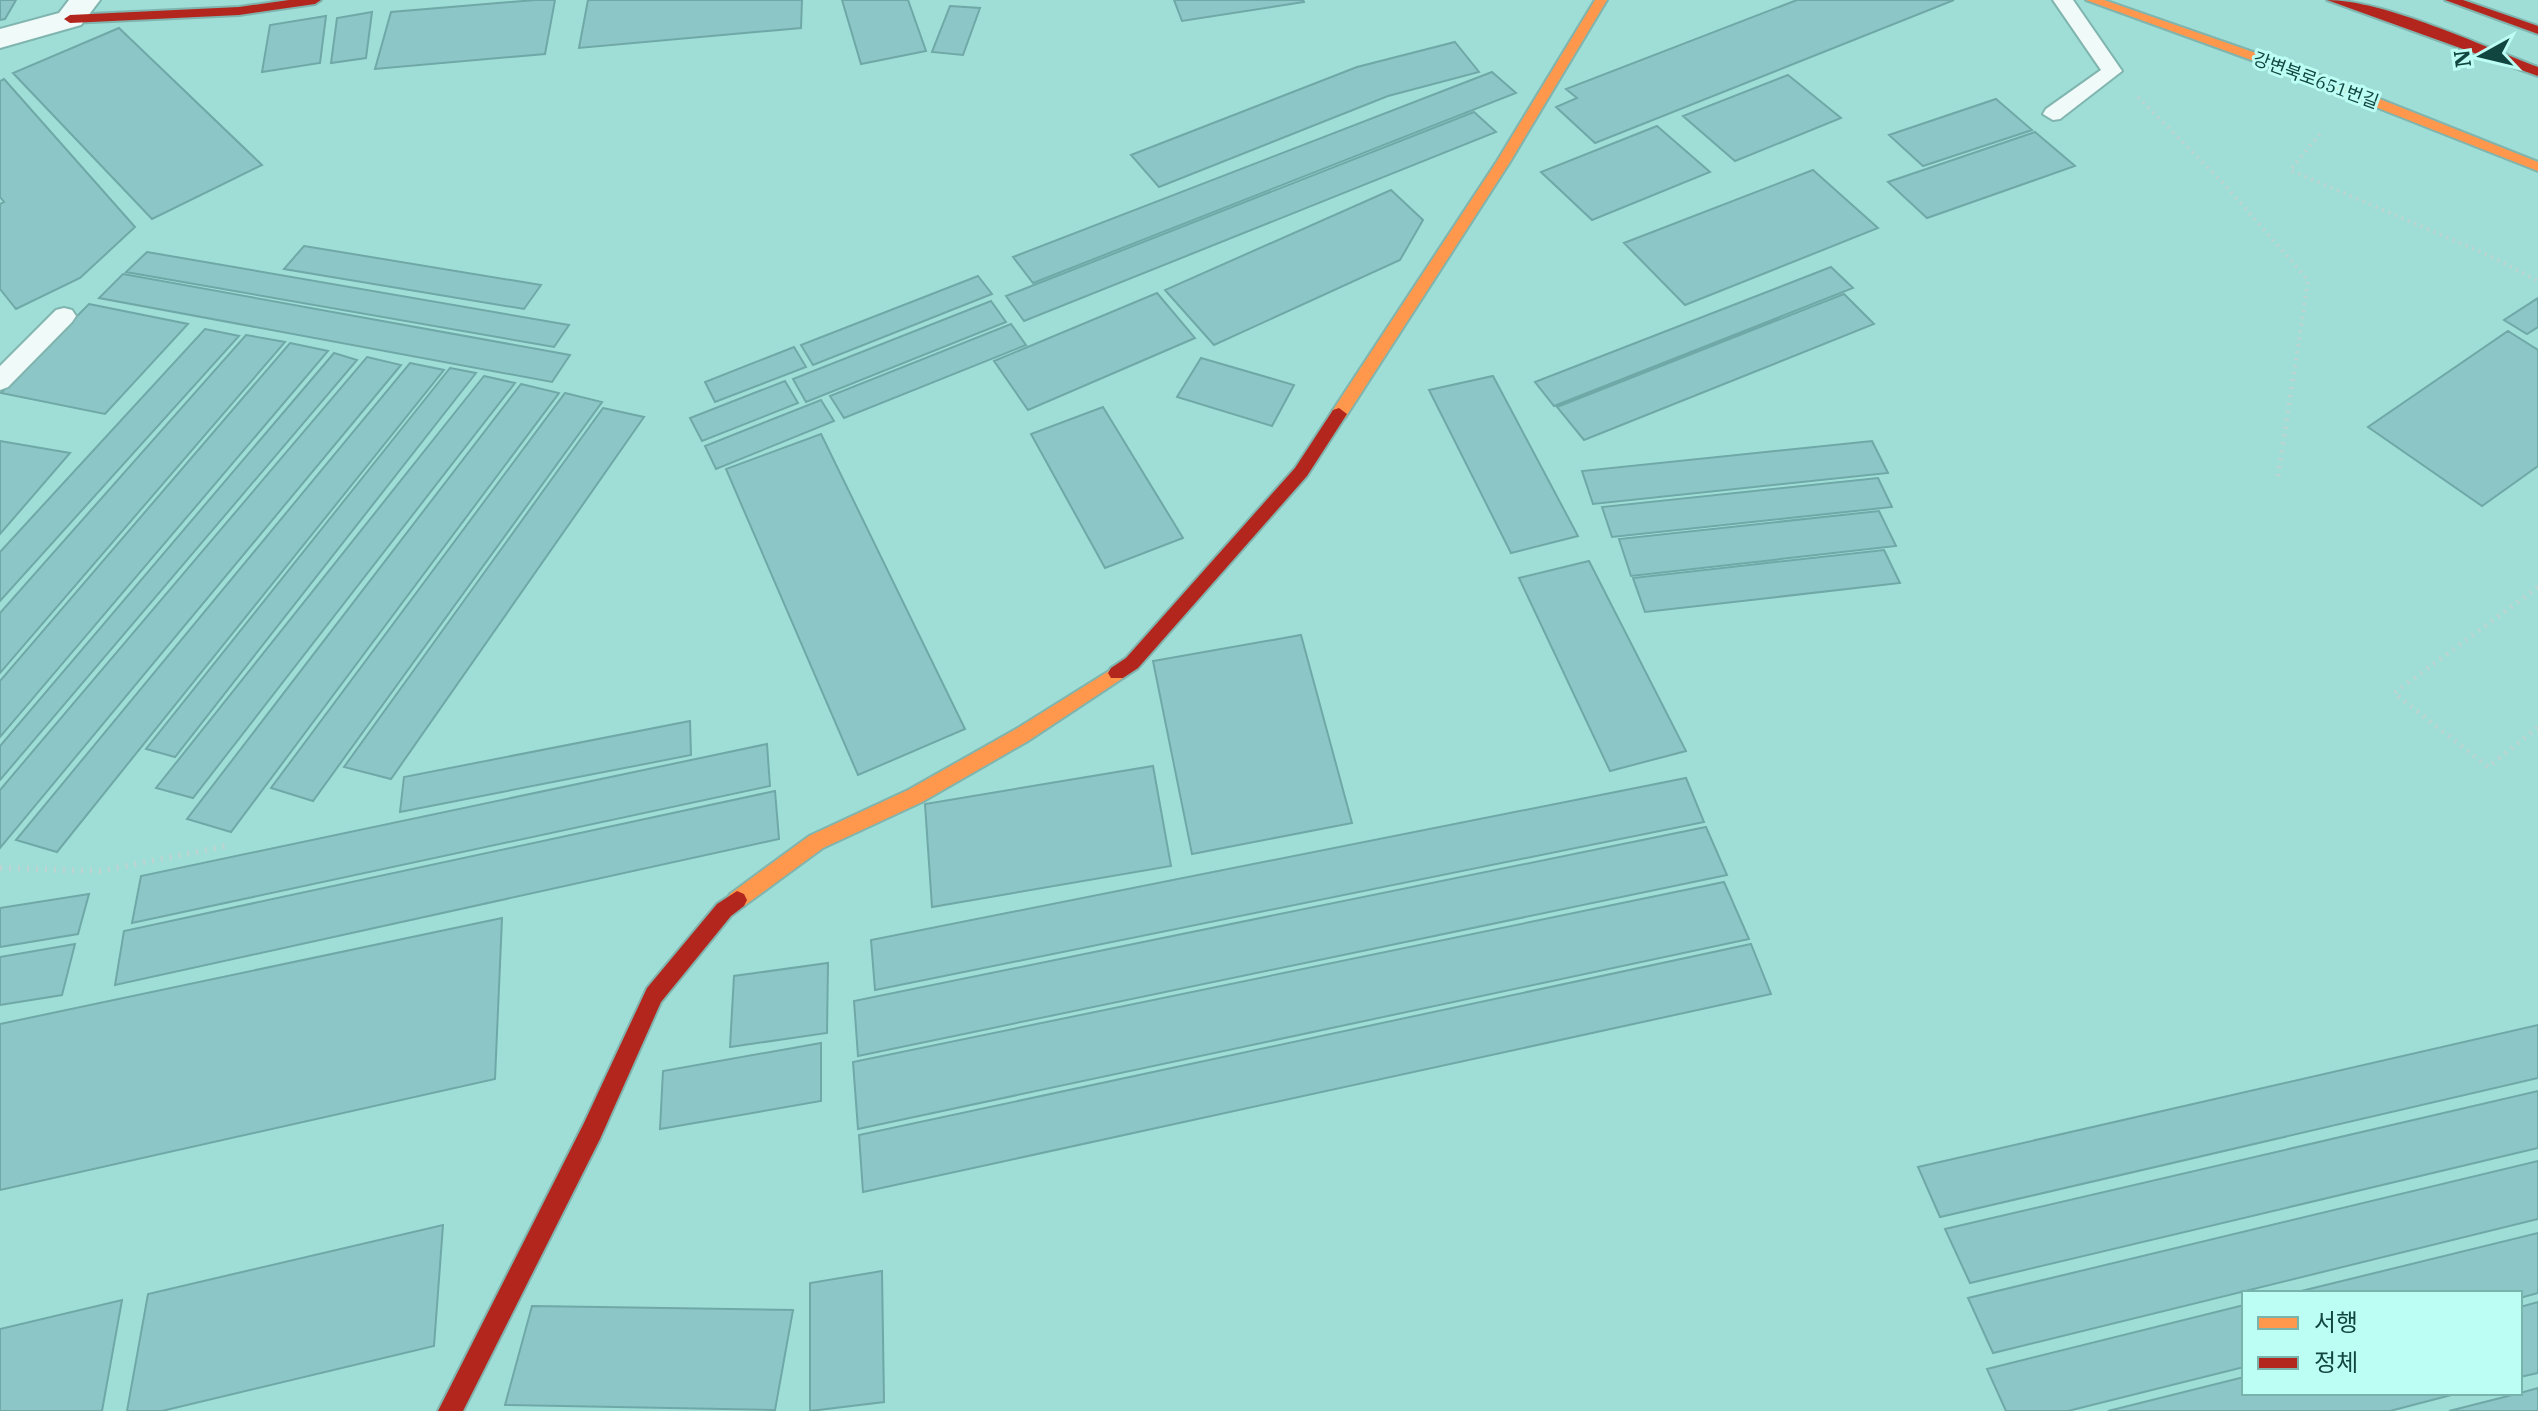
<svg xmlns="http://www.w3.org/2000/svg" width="2538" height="1411" viewBox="0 0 2538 1411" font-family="'IBM Plex Serif','Noto Sans KR',serif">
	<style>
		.building { fill: #8dc6c6; stroke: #6fa8a7; stroke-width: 2 }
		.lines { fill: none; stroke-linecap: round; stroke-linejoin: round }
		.lane-casing { stroke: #80b5af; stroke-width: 4 }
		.street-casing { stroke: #80b5af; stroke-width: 4 }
		.slow-casing { stroke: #80b5af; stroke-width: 4 }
		.jam-casing { stroke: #80b5af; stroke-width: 4 }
		.path-far2 { stroke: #bfd3d1; stroke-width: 4; stroke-dasharray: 2 5; stroke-linecap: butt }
		.path-far1 { stroke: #bfd3d1; stroke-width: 5; stroke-dasharray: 2 6; stroke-linecap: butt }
		.path { stroke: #bfd3d1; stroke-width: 6; stroke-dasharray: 2 7; stroke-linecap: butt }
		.lane { fill: #f0faf9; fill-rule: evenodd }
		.street { fill: #f0faf9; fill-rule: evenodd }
		.slow { fill: #ff974d; fill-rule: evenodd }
		.jam { fill: #b3261e; fill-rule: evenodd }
		.labels { text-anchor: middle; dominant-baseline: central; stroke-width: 6; stroke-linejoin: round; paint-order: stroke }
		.far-street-label { font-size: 18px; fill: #114540; stroke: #bcfdf4 }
	</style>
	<rect width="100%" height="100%" fill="#9eded7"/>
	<path class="building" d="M0,0H16L5,19L0,20Z
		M535,0H555L545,54L375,69L391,12Z
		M588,0H802L801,28L579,48Z
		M842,0H908L926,51L861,64Z
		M1174,0H1303L1304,2L1182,21Z
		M1797,0H1954L1595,143L1556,107L1577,98L1566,89Z
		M950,6L980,8L963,55L932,52Z
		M372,12L366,58L331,63L337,18Z
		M326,16L320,63L262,72L270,25Z
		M119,28L262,165L152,219L13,73Z
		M1455,42L1479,72L1388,96L1159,187L1131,155L1357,67Z
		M1492,72L1516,93L1033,283L1013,257Z
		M1788,75L1841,118L1735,161L1683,116Z
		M4,79L135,227L80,278L16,309L0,289V204L4,202L0,197V81Z
		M1996,99L2032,130L1923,166L1889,135Z
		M1474,112L1496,132L1024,321L1006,296Z
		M1657,126L1710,172L1592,220L1541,172Z
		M2035,132L2075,166L1927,218L1888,182Z
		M1813,170L1878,228L1685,305L1624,243Z
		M1391,190L1423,220L1400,260L1214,345L1165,290Z
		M304,246L541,285L524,309L284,269Z
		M147,252L569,325L554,347L126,272Z
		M1831,267L1853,288L1554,406L1535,382Z
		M123,274L570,355L552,382L99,298Z
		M978,276L992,294L813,365L801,345Z
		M1157,293L1195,338L1028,410L994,361Z
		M1844,294L1874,324L1584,440L1557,407Z
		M2538,298V327L2527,334L2504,320Z
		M991,301L1006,322L806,402L793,379Z
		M89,304L188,324L105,414L1,393Z
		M1011,324L1026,345L844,418L830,396Z
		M205,329L239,336L0,601V552Z
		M2508,331L2538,350V466L2482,506L2368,427Z
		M246,335L285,342L0,673V613Z
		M290,343L328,351L0,737V681Z
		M794,347L806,367L715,402L705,382Z
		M334,353L357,360L0,780V746Z
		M367,357L401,365L0,848V790Z
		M1201,358L1294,385L1272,426L1177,397Z
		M410,363L444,370L57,852L16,840Z
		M450,368L476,373L175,757L146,749Z
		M484,376L515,383L193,798L156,788Z
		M1493,376L1578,536L1511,553L1429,390Z
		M785,381L798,403L702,441L690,418Z
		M521,384L559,393L231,832L187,819Z
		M565,393L602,402L313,801L271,788Z
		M821,400L834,421L716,469L705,446Z
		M1103,407L1183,538L1105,568L1031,434Z
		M603,408L644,417L391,779L344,767Z
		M821,434L965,729L858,775L726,469Z
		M0,441L70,453L0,534Z
		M1872,441L1888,473L1593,504L1582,471Z
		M1878,478L1892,507L1612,537L1602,507Z
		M1879,511L1896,546L1631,576L1619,539Z
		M1884,550L1900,583L1645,612L1633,578Z
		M1589,561L1686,751L1610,771L1519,578Z
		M1301,635L1352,823L1192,854L1153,661Z
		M690,721L691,755L400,812L404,777Z
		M767,744L770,786L132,923L141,876Z
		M1153,766L1171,866L932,907L925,804Z
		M1686,778L1704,822L875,990L871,940Z
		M775,791L779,839L115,985L124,931Z
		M1706,827L1727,875L858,1056L854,1001Z
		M1724,882L1749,939L858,1129L853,1062Z
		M89,894L78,934L0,947V908Z
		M502,918L495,1079L0,1190V1024Z
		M75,944L62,995L0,1005V957Z
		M1751,944L1771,994L863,1192L859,1135Z
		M828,963L827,1033L730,1047L734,976Z
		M2538,1025V1078L1940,1217L1918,1167Z
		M821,1043V1101L660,1129L663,1071Z
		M2538,1091V1148L1970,1283L1945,1229Z
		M2538,1161V1219L1993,1353L1968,1298Z
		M443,1225L434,1346L162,1411H127L148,1294Z
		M2538,1233V1293L2520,1298V1293H2293Z
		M882,1271L884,1402L810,1411V1283Z
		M122,1300L102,1411H0V1329Z
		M2538,1302V1373L2520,1377V1307Z
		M2244,1305V1367L2068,1411H2006L1987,1369Z
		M532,1306L793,1310L775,1410L505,1405Z
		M2244,1377V1393H2459L2390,1411H2108Z
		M2538,1388V1411H2449L2520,1393Z"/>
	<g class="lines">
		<defs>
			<path id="lane" d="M2053,0H2073L2122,71L2060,119L2053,120L2043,114L2046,109L2101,70Z
				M64,308L72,310L76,316L72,322L8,387L0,390V366L56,310Z"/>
			<path id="street" d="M69,0H100L81,25L0,48V29L59,13Z"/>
			<path id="slow" d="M1595,0H1607L1510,162L1345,418H1333L1331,414L1333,410L1497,161Z
				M2086,0H2104L2322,76L2538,162V171L2312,82Z
				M1117,666L1123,668L1126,673L1123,678L1028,741L922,802L823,848L744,906L737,909L730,906L727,900L730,894L809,836L908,790L1016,729Z"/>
			<path id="jam" d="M289,0H321L315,4L239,15L70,23L64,19L70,15L239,7Z
				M2327,0C2384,0 2482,46 2538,67V76Z
				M2445,0H2463L2538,26V34Z
				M1339,408L1347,414L1307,476L1138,668L1123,678H1111L1108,673L1111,668L1126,658L1295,468L1333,410Z
				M737,891L744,894L747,900L744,906L731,916L661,1002L600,1139L463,1411H438L584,1123L647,988L717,904Z"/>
		</defs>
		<use href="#lane" class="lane-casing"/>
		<use href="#street" class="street-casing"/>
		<use href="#slow" class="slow-casing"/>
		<use href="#jam" class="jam-casing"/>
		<path class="path-far2" d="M2138,97L2223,183L2308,280L2294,374
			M2320,134L2290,170L2488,255L2538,281"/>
		<path class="path-far1" d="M2278,476L2294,372
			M2538,587L2394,693L2488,767L2538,727"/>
		<path class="path" d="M0,868L100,871L227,846"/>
		<use href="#lane" class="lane"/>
		<use href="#street" class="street"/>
		<use href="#slow" class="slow"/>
		<use href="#jam" class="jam"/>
	</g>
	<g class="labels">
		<g class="far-street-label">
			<text transform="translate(2316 80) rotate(20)">강변북로651번길</text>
		</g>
	</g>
	<rect x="2242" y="1291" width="280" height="104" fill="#bcfdf4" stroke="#78b3ac" stroke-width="2"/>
	<rect x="2258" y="1317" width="40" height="12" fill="#ff974d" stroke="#78b3ac" stroke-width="2"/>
	<text x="2314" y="1331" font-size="24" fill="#114540">서행</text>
	<rect x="2258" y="1357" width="40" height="12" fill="#b3261e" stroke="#78b3ac" stroke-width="2"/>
	<text x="2314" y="1371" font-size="24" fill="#114540">정체</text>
	<g transform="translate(2482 56) rotate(262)" stroke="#bcfdf4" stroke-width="6" paint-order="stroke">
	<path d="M0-6L14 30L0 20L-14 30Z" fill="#114540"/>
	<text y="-12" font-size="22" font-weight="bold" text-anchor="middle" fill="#114540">N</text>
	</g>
</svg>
